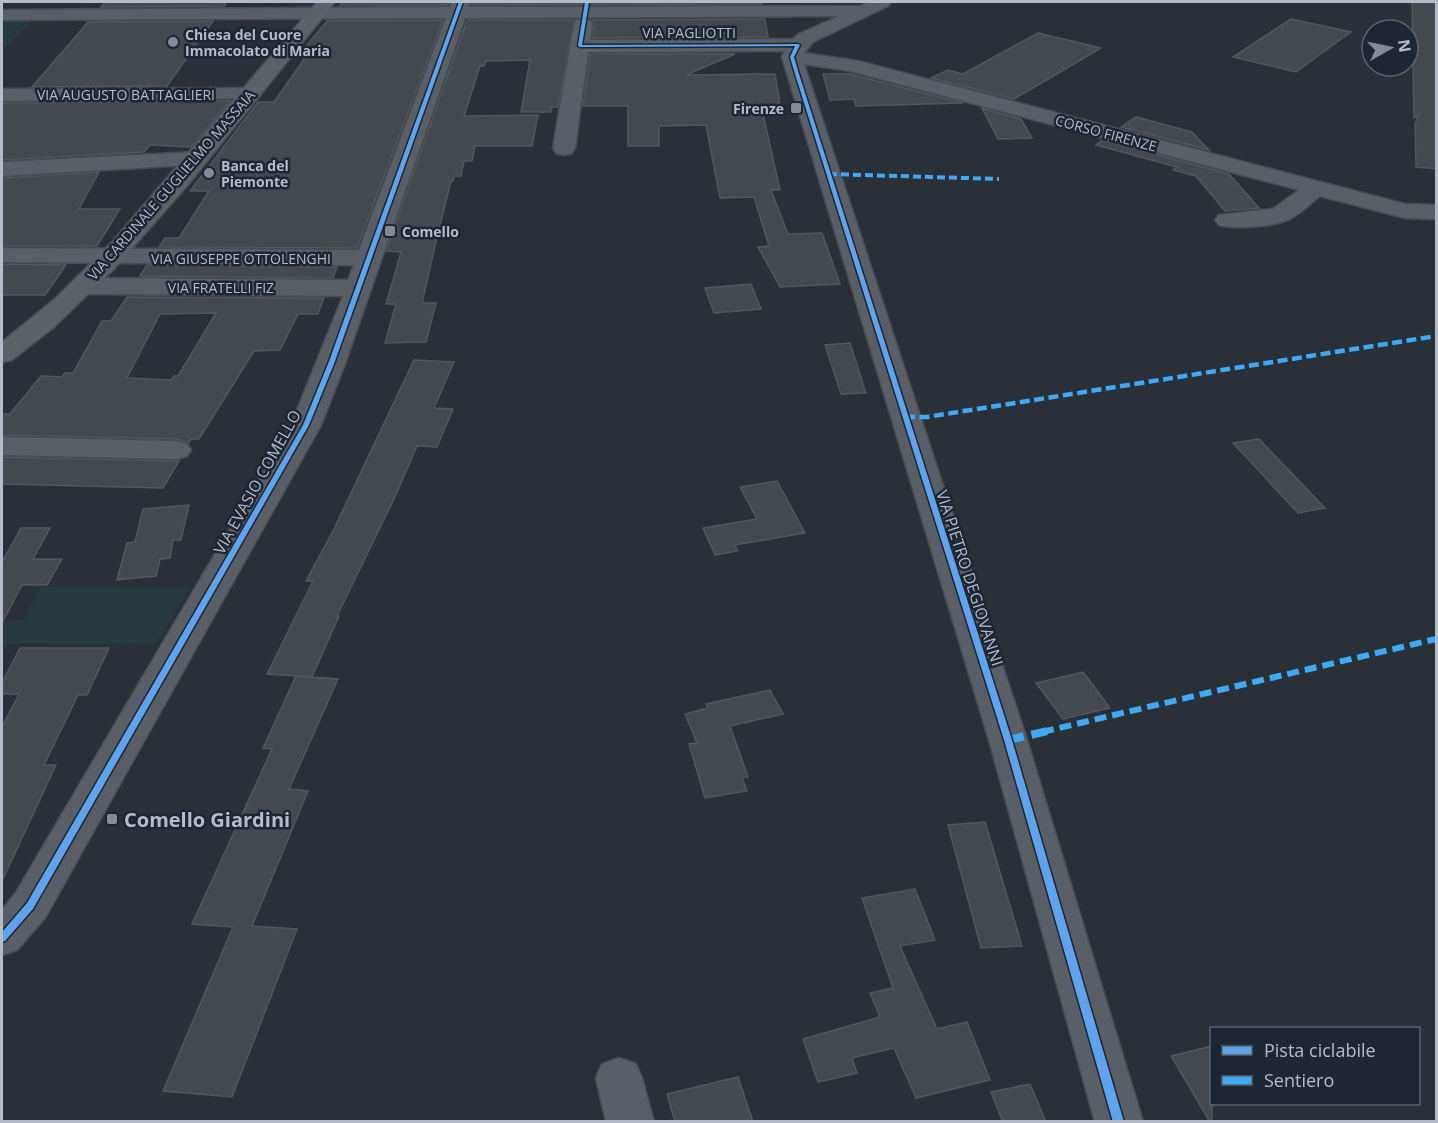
<svg xmlns="http://www.w3.org/2000/svg" width="1438" height="1123" viewBox="0 0 1438 1123" font-family="'Open Sans',sans-serif">
	<style>
		.green { fill: #273a3e }
		.building { fill: #444950; stroke: #52575f; stroke-width: 1.5; fill-rule: evenodd }
		.lines { fill: none; stroke-linecap: round; stroke-linejoin: round }
		.minor-casing { stroke: #484c53; stroke-width: 3 }
		.major-casing { stroke: #484c55; stroke-width: 3 }
		.minor { fill: #5a5e66; fill-rule: evenodd }
		.major { fill: #5c6168; fill-rule: evenodd }
		.quiet-far3 { stroke: #3fa9f5; stroke-width: 4; stroke-dasharray: 8 4; stroke-linecap: butt }
		.quiet-far2 { stroke: #3fa9f5; stroke-width: 4.5; stroke-dasharray: 10 4.5; stroke-linecap: butt }
		.quiet-far1 { stroke: #3fa9f5; stroke-width: 6; stroke-dasharray: 12 6; stroke-linecap: butt }
		.quiet { stroke: #3fa9f5; stroke-width: 8; stroke-dasharray: 16 8; stroke-linecap: butt }
		.cycleway-casing { stroke: #1d2633; stroke-width: 3 }
		.cycleway { fill: #60a3ed; fill-rule: evenodd }
		.poi-dot { fill: #848b96; stroke: #1d2633; stroke-width: 2 }
		.labels { text-anchor: middle; dominant-baseline: central; stroke-width: 5; stroke-linejoin: round; paint-order: stroke }
		.far-street-label { font-size: 14px; fill: #b4bcc9; stroke: #1d2633 }
		.far-poi-label { font-size: 14px; font-weight: bold; fill: #b4bcc9; stroke: #1d2633; text-anchor: start }
		.street-label { font-size: 16px; fill: #b4bcc9; stroke: #1d2633 }
		.near-poi-label { font-size: 20px; font-weight: bold; fill: #b4bcc9; stroke: #1d2633; text-anchor: start }
	</style>
	<rect width="100%" height="100%" fill="#2a3038"/>
	<path class="green" d="M2,20H33L2,51Z
		M41,587L190,588L156,644L9,643L2,655V621H23Z"/>
	<path class="building" d="M106,2H227L224,6L101,7Z
		M343,2H450L448,5H340Z
		M472,2H762V4L471,5Z
		M1412,2H1437V169L1416,167L1415,124L1419,114L1414,118Z
		M765,19L768,37L593,38L594,24L592,20Z
		M1291,19L1351,32L1296,72L1233,57Z
		M443,20L357,248L159,247L165,238H179L209,191H190L258,102H274L305,58L297,57L327,21Z
		M467,20H574L558,107H552L551,112H521L530,60L486,61L484,66H480L464,116L538,115L532,146H475L472,161H464L461,176H454L453,181H451L437,237L422,303H436L426,342L385,343L396,304H386L401,252L386,251Z
		M213,21L167,86L32,87L88,22Z
		M1038,33L1101,48L1014,99L931,78L948,70L963,74Z
		M590,54H735L686,75L775,74L780,104L761,105L780,190H771L788,234L822,233L840,284L780,287L758,247L769,246L754,197L720,198L706,125L659,126V146H628V106H583Z
		M823,74H850L963,103L856,106L854,99L830,100Z
		M220,101H230L191,147L150,145L144,152L2,160V103Z
		M982,108L1021,119L1032,138L998,139Z
		M1136,117L1192,132L1209,150L1121,127Z
		M1102,140L1229,174L1259,208L1225,211L1196,176L1173,170L1177,167L1096,145Z
		M99,172L79,209H120L97,246H2V178Z
		M2,264L66,265L45,295H2Z
		M147,265L337,267L333,278L140,276Z
		M751,284L761,309L714,313L705,288Z
		M127,297L324,298L318,314H298L280,350L254,351L199,439H191L189,443L176,439L2,435V414H10L41,376L62,377L65,373H73L102,321H111ZM216,313L178,376H174L171,380L127,378L160,314Z
		M850,343L866,393L841,394L825,345Z
		M414,360L454,362L434,408L453,409L437,447L417,446L394,499L337,616H339L312,677L267,674L313,581H306L333,531Z
		M1259,439L1325,508L1298,513L1233,443Z
		M2,457L176,461H179L163,488L2,484Z
		M777,481L805,533L735,545L738,551L715,555L703,528L757,519L740,487Z
		M189,505L181,540H173L170,558L160,559L156,576L117,580L127,543L135,542L143,509Z
		M21,528H50L33,559H62L47,585H22L2,623V562Z
		M20,648H109L87,695H78L44,765H56L2,881V727L19,694H2V683Z
		M1083,672L1110,708L1063,719L1036,683Z
		M296,676L338,679L289,789L308,791L252,926L297,929L232,1097L163,1091L233,927L192,924L272,749L263,748Z
		M770,690L783,714L730,726L748,777L742,778L747,791L705,798L689,744L697,743L685,714L708,708L706,704Z
		M985,822L1022,946L981,948L948,825Z
		M915,889L935,940L900,946L937,1029L967,1022L990,1080L916,1098L894,1048L852,1058L857,1073L818,1082L803,1039L880,1017L870,993L893,988L862,898Z
		M1212,1046V1122H1210L1171,1056Z
		M738,1077L753,1122H675L667,1094Z
		M1030,1084L1046,1122H1003L991,1092Z"/>
	<g class="lines">
		<defs>
			<path id="minor" d="M452,2H470L468,7L860,6L869,2H891L888,6L813,42L804,53L858,61L1405,204L1436,205V219L1405,218L1320,196C1311,203 1300,214 1290,219C1274,227 1235,229 1219,225L1215,220L1219,215L1273,209L1299,190L850,71L804,64L1027,740L1143,1122H1095L989,740L782,57L785,51L588,52L575,148L572,153L564,155L556,153L553,148L574,24L576,20H590L592,24L590,40L793,39L799,34L839,16L465,18L345,364L321,425L45,918L17,950L2,955V910L15,894L291,425L343,296L84,294L75,291L71,286L75,281L84,278L348,280L354,265L2,262V248L359,250L446,18L2,20V10L450,7Z
				M251,88L258,90L261,94L258,98L2,101V89Z
				M197,152L205,154L208,159L205,164L2,176V162Z
				M2,437L176,441L187,444L191,450L187,456L176,459L2,455Z
				M619,1058L636,1064L642,1078L654,1122H606L596,1078L602,1064Z"/>
			<path id="major" d="M317,2H335L187,186L112,271L54,327L12,360L2,362V342L56,298L113,241Z"/>
		</defs>
		<use href="#minor" class="minor-casing"/>
		<use href="#major" class="major-casing"/>
		<use href="#minor" class="minor"/>
		<use href="#major" class="major"/>
		<path class="quiet-far3" d="M829,174L999,179"/>
		<path class="quiet-far2" d="M905,417H927L1436,336"/>
		<path class="quiet-far1" d="M1042,732L1436,639"/>
		<path class="quiet" d="M1008,740L1048,731"/>
		<defs>
			<path id="cycleway" d="M459,2H463L334,364L309,425L33,909L5,941L2,942V932L27,903L303,425L328,364Z
				M585,2H589L582,45L798,44L800,45L794,57L799,74L1012,740L1124,1122H1113L1004,740L795,74L790,57L795,46L580,47L578,46Z"/>
		</defs>
		<use href="#cycleway" class="cycleway-casing"/>
		<use href="#cycleway" class="cycleway"/>
	</g>
	<g class="poi-dot">
		<circle cx="173" cy="42" r="6"/>
		<rect x="790" y="102" width="12" height="12" rx="3"/>
		<circle cx="209" cy="173" r="6"/>
		<rect x="384" y="225" width="12" height="12" rx="3"/>
		<rect x="106" y="813" width="12" height="12" rx="3"/>
	</g>
	<g class="labels">
		<g class="far-street-label">
			<text x="689" y="32">VIA PAGLIOTTI</text>
			<text x="126" y="94">VIA AUGUSTO BATTAGLIERI</text>
			<text transform="translate(1106 133) rotate(15)">CORSO FIRENZE</text>
			<text transform="translate(171 185) rotate(-49)">VIA CARDINALE GUGLIELMO MASSAIA</text>
			<text x="241" y="258">VIA GIUSEPPE OTTOLENGHI</text>
			<text x="221" y="287">VIA FRATELLI FIZ</text>
		</g>
		<g class="far-poi-label">
			<text x="185" y="34">Chiesa del Cuore<tspan x="185" dy="16">Immacolato di Maria</tspan></text>
			<text x="784" y="108" text-anchor="end">Firenze</text>
			<text x="221" y="165">Banca del<tspan x="221" dy="16">Piemonte</tspan></text>
			<text x="402" y="231">Comello</text>
		</g>
		<g class="street-label">
			<text transform="translate(257 482) rotate(-61)">VIA EVASIO COMELLO</text>
			<text transform="translate(970 578) rotate(72)">VIA PIETRO DEGIOVANNI</text>
		</g>
		<g class="near-poi-label">
			<text x="124" y="819">Comello Giardini</text>
		</g>
	</g>
	<rect width="1438" height="1123" fill="none" stroke="#b4bcc9" stroke-width="6"/>
	<rect x="1210" y="1027" width="210" height="78" fill="#1d2633" stroke="#59626f" stroke-width="1.5"/>
	<rect x="1222" y="1046" width="30" height="9" fill="#60a3ed" stroke="#59626f" stroke-width="1.5"/>
	<text x="1264" y="1057" font-size="18" fill="#b4bcc9">Pista ciclabile</text>
	<rect x="1222" y="1076" width="30" height="9" fill="#3fa9f5" stroke="#59626f" stroke-width="1.5"/>
	<text x="1264" y="1087" font-size="18" fill="#b4bcc9">Sentiero</text>
	<g transform="translate(1390 48) rotate(81)"><circle r="28" fill="#1d2633" stroke="#59626f" stroke-width="1.5"/>
	<path d="M0-4.5L10 22L0 15L-10 22Z" fill="#848b96"/>
	<text y="-9" font-size="16" font-weight="bold" text-anchor="middle" fill="#b4bcc9">N</text>
	</g>
</svg>
